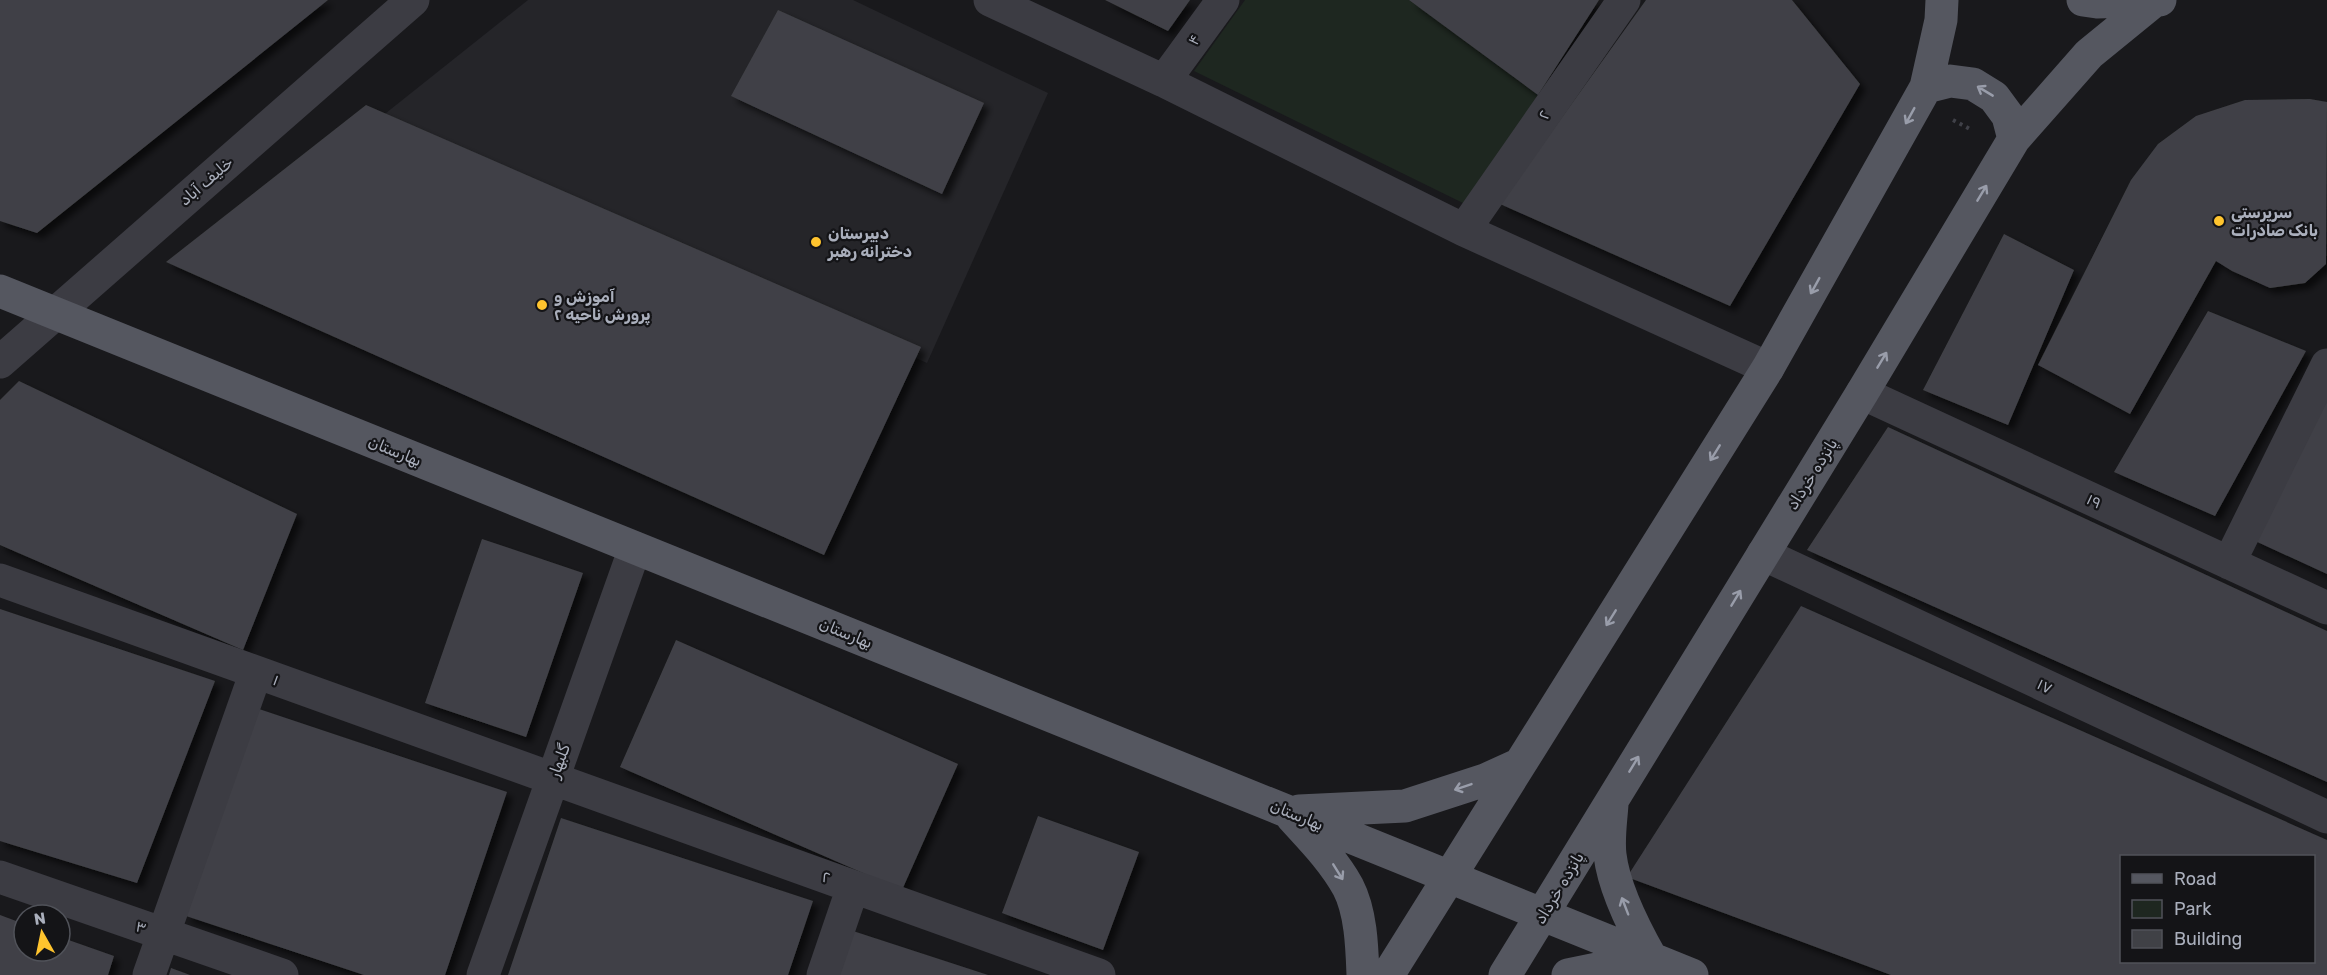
<svg xmlns="http://www.w3.org/2000/svg" width="2327" height="975" viewBox="0 0 2327 975" font-family="Rubik,Cairo,sans-serif">
	<style>
		.built { fill: #252529 }
		.green { fill: #1e2720 }
		.building { fill: #404146; fill-rule: evenodd; filter: url(#shadow) }
		.lines { fill: none; stroke-linecap: round; stroke-linejoin: round }
		.path { stroke: #404148; stroke-width: 4; stroke-dasharray: 3 4.5; stroke-linecap: butt }
		.minor { stroke: #3c3c43; stroke-width: 33 }
		.major { stroke: #555760; stroke-width: 33 }
		.oneway { stroke: #999daa }
		.poi-dot { fill: #ffc42e; stroke: #141417; stroke-width: 2 }
		.labels { text-anchor: middle; dominant-baseline: central; stroke-width: 4.5; stroke-linejoin: round; paint-order: stroke }
		.street-label { font-size: 16px; fill: #aaafbc; stroke: #141417 }
		.poi-label { font-size: 16px; font-weight: bold; fill: #aaafbc; stroke: #141417; text-anchor: start }
	</style>
	<defs>
		<filter id="shadow"><feDropShadow dx="5.5" dy="5.5" stdDeviation="3" flood-color="#0009"/></filter>
	</defs>
	<rect width="100%" height="100%" fill="#19191c"/>
	<path class="built" d="M528,0H853L1048,93L927,363L376,121Z"/>
	<path class="green" d="M1245,0H1409L1538,95L1467,205L1194,71Z"/>
	<path class="building" d="M0,0H328L37,233L0,221Z
		M1105,0H1190L1168,31Z
		M1409,0H1599L1538,95Z
		M1646,0H1792L1860,84L1730,306L1500,204Z
		M778,10L984,103L942,194L731,96Z
		M2310,99L2327,102L2326,264L2305,283L2270,288L2232,271L2216,261L2130,414L2038,365L2131,180L2158,144L2196,116L2245,100Z
		M366,105L921,347L824,555L166,262Z
		M2004,234L2074,270L2008,425L1923,390Z
		M2208,311L2306,351L2215,516L2114,472Z
		M19,381L297,514L243,650L0,545V400Z
		M2327,399V574L2253,540Z
		M1888,427L2327,631V782L1807,550Z
		M482,539L583,573L526,737L425,703Z
		M1801,606L2327,840V975H1891L1627,877ZM2122,856H2314V962H2122Z
		M0,609L215,681L137,883L0,841Z
		M676,640L958,764L902,890L620,767Z
		M256,708L507,792L445,975H364L186,916Z
		M1038,816L1139,852L1103,950L1002,913Z
		M561,818L813,901L788,975H508Z
		M0,915L24,924V951H60V937L114,956L108,975H0Z
		M853,931L988,975H839Z
		M171,968L190,975H169Z"/>
	<g class="lines">
		<path class="path" d="M1953,120L1970,129"/>
		<path class="minor" d="M990,0L1164,81L1464,230L1768,368
			M1164,81L1223,0
			M1464,230L1624,0
			M0,362L413,0
			M1862,393L2327,608
			M1763,554L2327,817
			M2229,563L2327,365
			M0,580L1099,975
			M0,877L282,975
			M149,975L256,672
			M483,975L635,548
			M823,975L853,887"/>
		<path class="major" d="M2083,0L2097,2L2160,0
			M1926,87L1950,81L1973,84L1994,97L2008,116L2014,139
			M0,291L1692,975
			M1299,811L1405,806L1485,780L1518,765
			M1292,817C1312,839 1333,860 1348,887C1361,912 1362,947 1363,975
			M1388,975L1768,368L1926,87L1941,20L1942,0
			M1505,975L1862,393L2014,139L2089,54L2154,1
			M1568,975L1651,958C1634,928 1614,889 1610,855C1608,838 1611,820 1612,804"/>
	</g>
	<defs><path id="oneway-shaft" d="M-6 0H5M1.5-3L5.5 0L1.5 3" fill="none" stroke-width="1.6" stroke-linecap="round" stroke-linejoin="round" transform="scale(1.5)"/></defs>
	<g class="oneway">
		<use href="#oneway-shaft" transform="translate(1985 91) rotate(-149)"/>
		<use href="#oneway-shaft" transform="translate(1910 116) rotate(119)"/>
		<use href="#oneway-shaft" transform="translate(1982 193) rotate(-59)"/>
		<use href="#oneway-shaft" transform="translate(1815 286) rotate(119)"/>
		<use href="#oneway-shaft" transform="translate(1882 360) rotate(-59)"/>
		<use href="#oneway-shaft" transform="translate(1715 453) rotate(122)"/>
		<use href="#oneway-shaft" transform="translate(1736 598) rotate(-59)"/>
		<use href="#oneway-shaft" transform="translate(1611 618) rotate(122)"/>
		<use href="#oneway-shaft" transform="translate(1634 764) rotate(-59)"/>
		<use href="#oneway-shaft" transform="translate(1463 787) rotate(161)"/>
		<use href="#oneway-shaft" transform="translate(1338 872) rotate(58)"/>
		<use href="#oneway-shaft" transform="translate(1625 906) rotate(-111)"/>
	</g>
	<g class="poi-dot">
		<circle cx="2219" cy="221" r="6"/>
		<circle cx="816" cy="242" r="6"/>
		<circle cx="542" cy="305" r="6"/>
	</g>
	<g class="labels">
		<g class="street-label">
			<text transform="translate(1194 40) rotate(-54)">۴</text>
			<text transform="translate(1544 115) rotate(-55)">۲</text>
			<text transform="translate(206 181) rotate(-41)">خلیف آباد</text>
			<text transform="translate(395 451) rotate(22)">بهارستان</text>
			<text transform="translate(1812 474) rotate(-58)">پانزده خرداد</text>
			<text transform="translate(2094 501) rotate(25)">۱۹</text>
			<text transform="translate(846 633) rotate(22)">بهارستان</text>
			<text transform="translate(276 680) rotate(20)">۱</text>
			<text transform="translate(2045 686) rotate(25)">۱۷</text>
			<text transform="translate(559 761) rotate(-70)">گلبهار</text>
			<text transform="translate(1297 815) rotate(22)">بهارستان</text>
			<text transform="translate(826 877) rotate(20)">۲</text>
			<text transform="translate(1559 888) rotate(-59)">پانزده خرداد</text>
			<text transform="translate(141 927) rotate(19)">۳</text>
		</g>
		<g class="poi-label">
			<text x="2231" y="212">سرپرستی<tspan x="2231" dy="18">بانک صادرات</tspan></text>
			<text x="828" y="233">دبیرستان<tspan x="828" dy="18">دخترانه رهبر</tspan></text>
			<text x="554" y="296">آموزش و<tspan x="554" dy="18">پرورش ناحیه ۲</tspan></text>
		</g>
	</g>
	<rect x="2120" y="855" width="195" height="108" fill="#141417" stroke="#505259" stroke-width="1.5"/>
	<rect x="2132" y="874" width="30" height="9" fill="#555760" stroke="#505259" stroke-width="1.5"/>
	<text x="2174" y="885" font-size="18" fill="#aaafbc">Road</text>
	<rect x="2132" y="900" width="30" height="18" fill="#1e2720" stroke="#505259" stroke-width="1.5"/>
	<text x="2174" y="915" font-size="18" fill="#aaafbc">Park</text>
	<rect x="2132" y="930" width="30" height="18" fill="#404146" stroke="#505259" stroke-width="1.5"/>
	<text x="2174" y="945" font-size="18" fill="#aaafbc">Building</text>
	<g transform="translate(42 933) rotate(351)"><circle r="28" fill="#141417" stroke="#505259" stroke-width="1.5"/>
	<path d="M0-4.5L10 22L0 15L-10 22Z" fill="#ffc42e"/>
	<text y="-9" font-size="16" font-weight="bold" text-anchor="middle" fill="#aaafbc">N</text>
	</g>
</svg>
